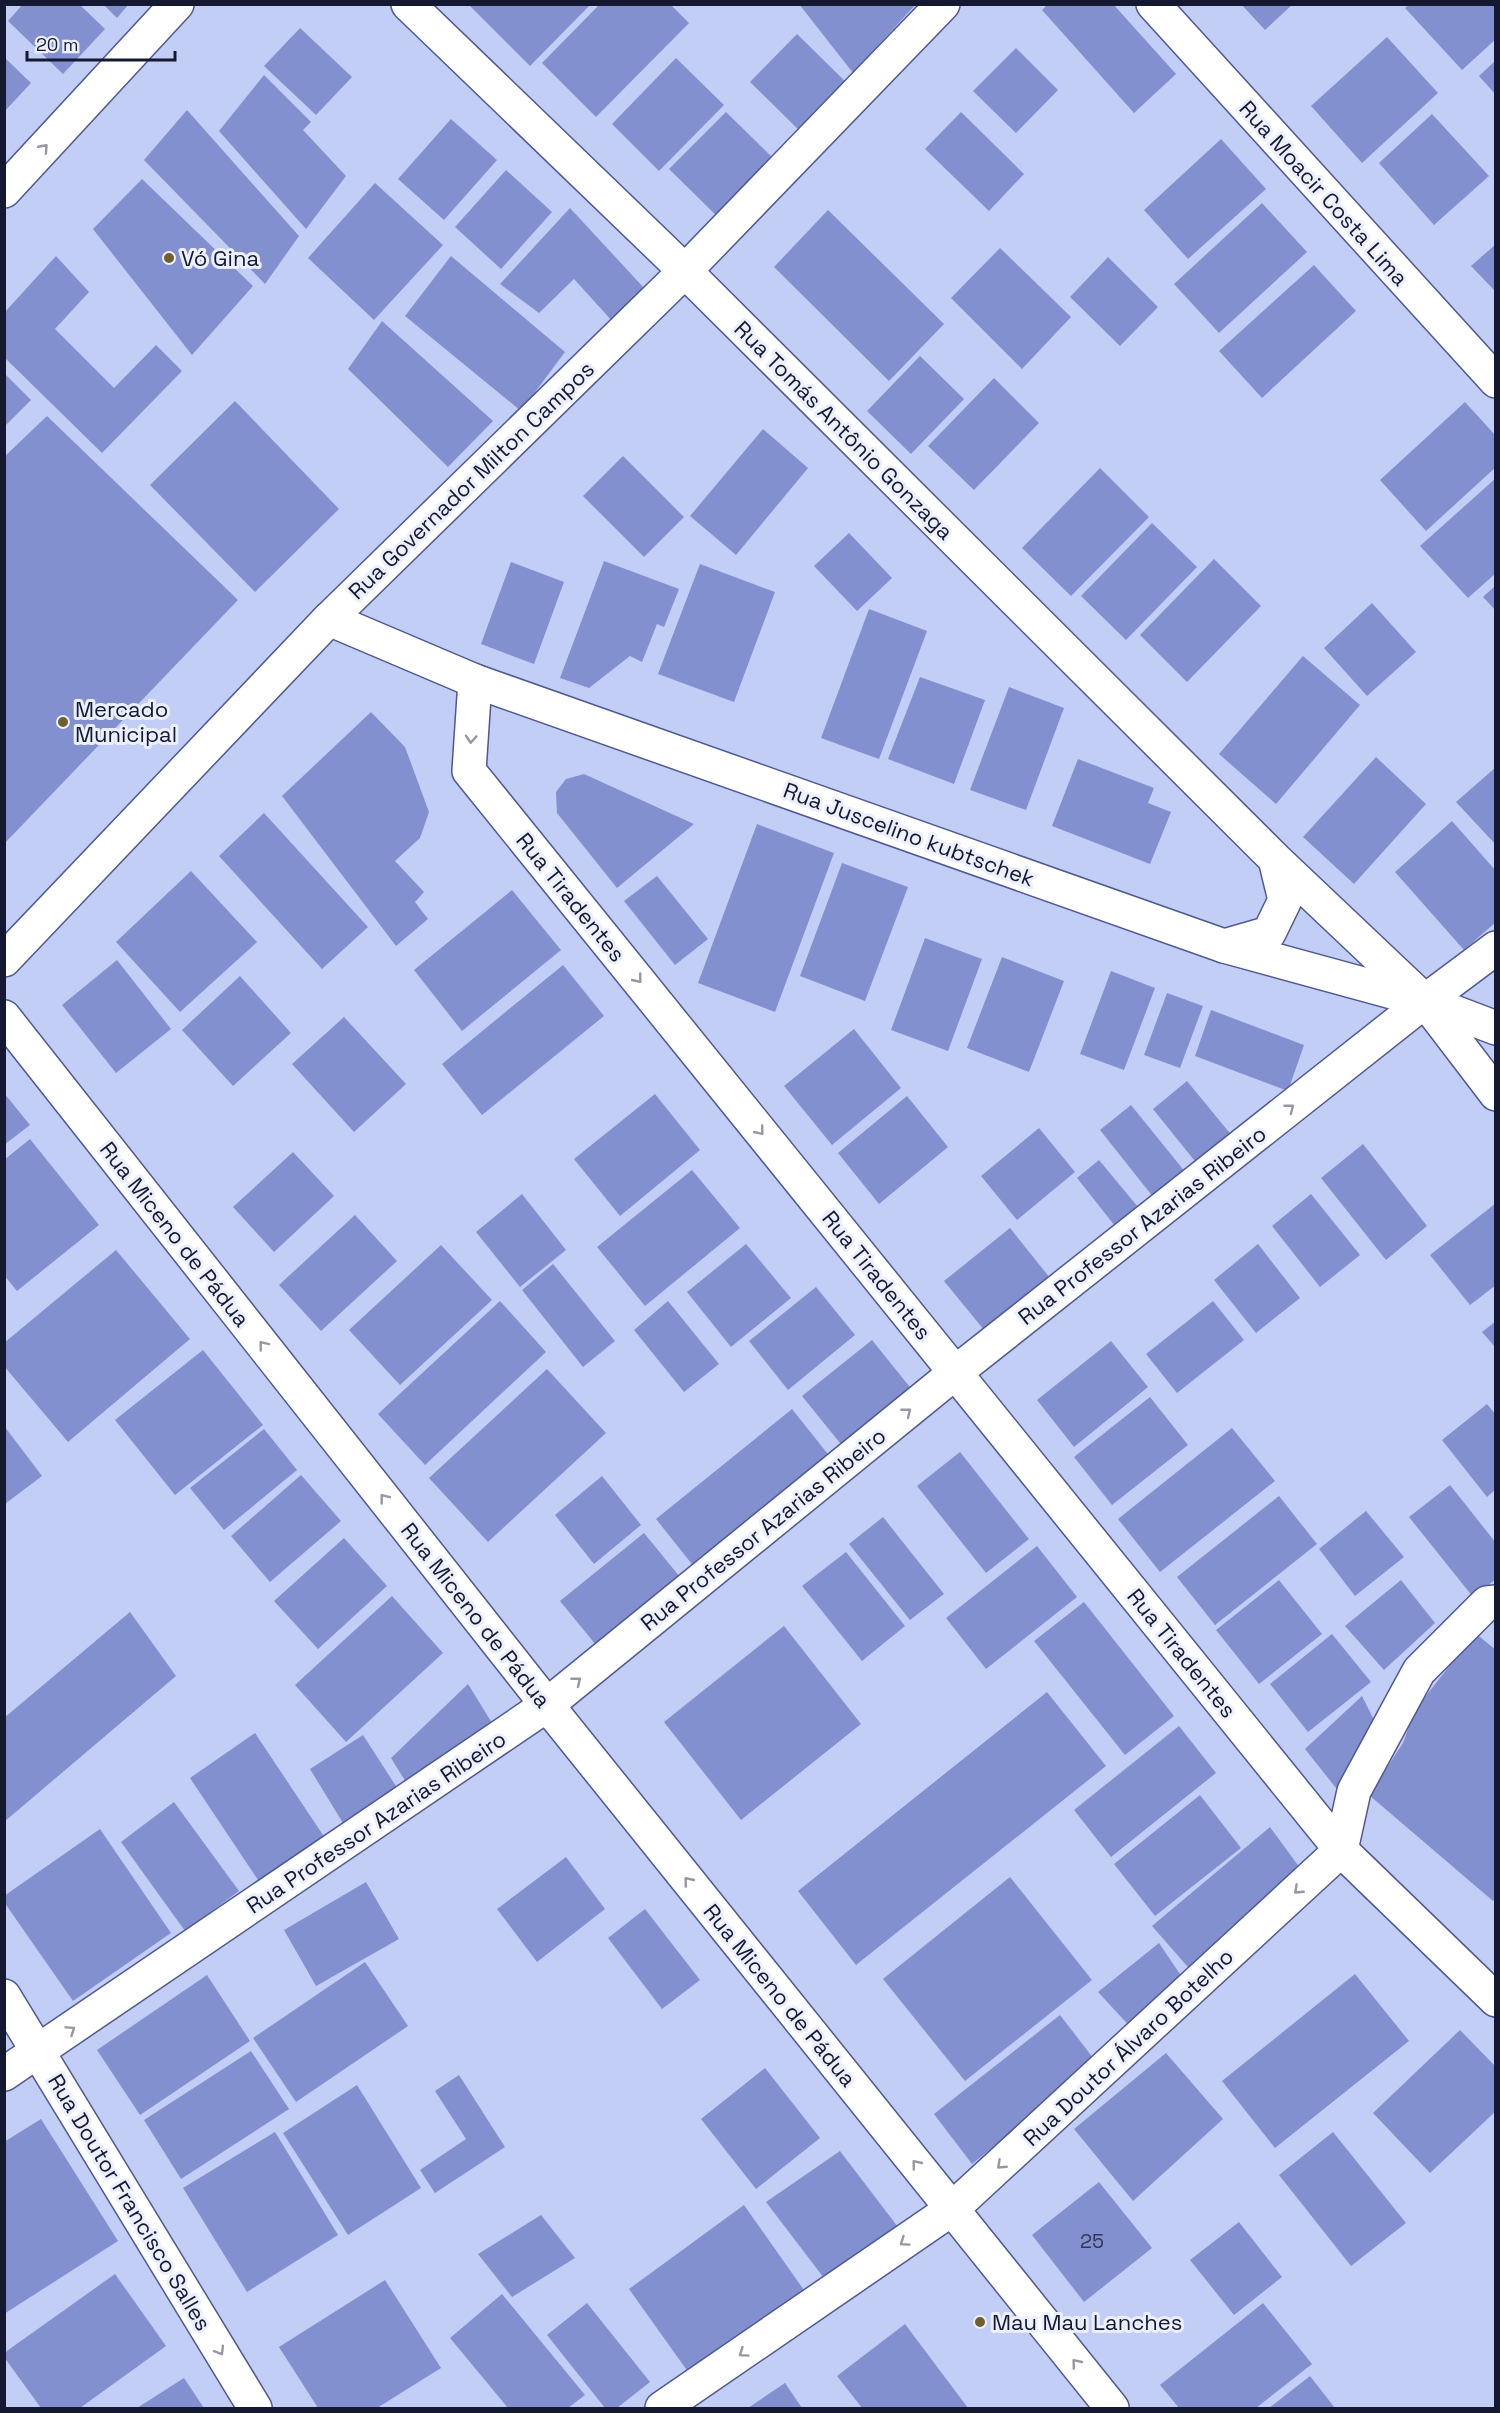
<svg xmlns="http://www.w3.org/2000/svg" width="1500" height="2413" viewBox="0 0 1500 2413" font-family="'Space Grotesk',sans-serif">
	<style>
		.building { fill: #8290cf }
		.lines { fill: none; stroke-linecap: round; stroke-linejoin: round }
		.street-casing { stroke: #4d5993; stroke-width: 36 }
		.secondary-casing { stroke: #4d5993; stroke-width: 36 }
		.street { stroke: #fff; stroke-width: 33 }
		.secondary { stroke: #fff; stroke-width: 33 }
		.oneway { stroke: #9598a2 }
		.poi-dot { fill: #6f602d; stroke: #ecf0fe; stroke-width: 2 }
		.labels { text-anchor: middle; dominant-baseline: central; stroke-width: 6; stroke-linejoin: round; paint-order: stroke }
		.number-label { font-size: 20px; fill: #303758 }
		.street-label { font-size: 22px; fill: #141931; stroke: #ecf0fe }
		.poi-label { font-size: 22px; fill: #141931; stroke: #ecf0fe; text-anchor: start }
	</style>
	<rect width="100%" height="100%" fill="#c3cef6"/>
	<path class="building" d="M23,4H79L105,29L63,74L8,21Z
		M103,4H129L117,18Z
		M468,4H591L530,66Z
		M600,4H670L689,23L596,117L542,63Z
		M799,4H916L853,73Z
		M1048,4H1113L1176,74L1134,113L1042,10Z
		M1241,4H1293L1265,30Z
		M1410,4H1494L1496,39L1462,70L1405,8Z
		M300,28L352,77L316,115L264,66Z
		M797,34L852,88L805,136L750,82Z
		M1387,37L1438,93L1362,163L1311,106Z
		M1016,48L1058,90L1016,133L973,91Z
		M4,57L31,83L4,112Z
		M676,58L724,105L659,171L612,124Z
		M1496,60V95L1479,76Z
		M264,75L311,122L303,130L346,176L306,229L219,131Z
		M187,110L299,236L265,284L144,160Z
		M726,112L780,165L724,223L669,169Z
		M961,112L1024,174L989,211L925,149Z
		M1432,114L1489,176L1434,225L1379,163Z
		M451,119L497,160L444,220L398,179Z
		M1221,139L1266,189L1188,259L1144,210Z
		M506,170L552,212L501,269L455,227Z
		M142,179L253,286L192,355L93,229Z
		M375,183L443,245L374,320L308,258Z
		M1262,203L1307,252L1219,333L1174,284Z
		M570,208L644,288L613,322L574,279L539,313L500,284Z
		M828,210L944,324L889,381L774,267Z
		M1496,244V292L1471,266Z
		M1000,248L1071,317L1022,369L951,298Z
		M56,256L89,292L55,329L114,388L156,345L182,371L102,453L4,357V313Z
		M451,256L565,352L521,411L405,316Z
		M1108,257L1158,307L1120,346L1070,297Z
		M1314,265L1356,311L1262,398L1219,351Z
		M382,321L493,421L448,467L348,369Z
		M920,356L964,399L911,454L867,411Z
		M4,373L31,400L4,427Z
		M994,378L1039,423L974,490L928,446Z
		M235,401L339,509L255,592L150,485Z
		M1465,402L1496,436V467L1426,531L1380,480Z
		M47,416L238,600L4,844V457Z
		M763,429L808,468L736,555L690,516Z
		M623,456L684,517L644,557L583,496Z
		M1100,468L1149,517L1071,596L1022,548Z
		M1496,478V573L1468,598L1420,546Z
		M1152,523L1197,567L1126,640L1081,596Z
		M849,533L892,578L857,611L814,566Z
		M1214,559L1261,606L1187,682L1140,635Z
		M604,561L679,589L664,627L657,624L642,662L630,656L589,688L560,678Z
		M511,562L564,582L534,664L481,644Z
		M700,564L775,592L734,702L658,674Z
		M1496,585V611L1483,597Z
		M1372,603L1416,652L1367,696L1324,648Z
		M869,609L927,631L879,759L821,738Z
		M1303,656L1360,705L1276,804L1219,754Z
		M920,677L985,700L954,784L888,759Z
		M1009,687L1064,708L1026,810L970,790Z
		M371,712L405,747L429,812L420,838L395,861L424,892L415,902L428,919L396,946L282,796Z
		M1376,757L1426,804L1354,884L1303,837Z
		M1078,759L1154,788L1148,803L1171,812L1150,864L1052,826Z
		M1496,767V845L1456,802Z
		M584,774L694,824L617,888L557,813L556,792L566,779Z
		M264,813L368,927L322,969L219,856Z
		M1452,821L1496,871V922L1464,950L1395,872Z
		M757,824L834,853L775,1012L698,983Z
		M842,863L908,887L865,1001L800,976Z
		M191,871L257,942L180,1012L116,942Z
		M657,876L708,939L675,965L624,901Z
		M512,890L561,950L462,1031L414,970Z
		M925,938L982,959L948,1051L891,1030Z
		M1002,957L1064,981L1029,1072L967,1048Z
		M117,960L171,1029L116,1073L62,1005Z
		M563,965L604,1016L482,1115L442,1064Z
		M1111,971L1155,988L1124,1070L1080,1054Z
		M240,976L291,1033L233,1086L182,1030Z
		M1167,993L1203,1006L1180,1068L1144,1055Z
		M1211,1010L1304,1045L1288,1091L1195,1056Z
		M344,1017L406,1084L354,1132L292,1064Z
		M854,1029L901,1088L832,1145L784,1086Z
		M1187,1081L1233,1137L1198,1165L1153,1109Z
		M4,1093L30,1125L4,1145Z
		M655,1094L700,1150L620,1216L574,1159Z
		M907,1096L948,1147L879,1204L838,1153Z
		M1131,1105L1186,1173L1154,1198L1100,1130Z
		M1039,1128L1075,1172L1017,1220L981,1176Z
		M30,1139L99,1225L17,1291L4,1275V1160Z
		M1363,1144L1427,1226L1386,1260L1321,1178Z
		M293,1152L334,1196L274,1252L233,1207Z
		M1099,1160L1143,1213L1119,1231L1077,1178Z
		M692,1170L740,1228L645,1306L597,1247Z
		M522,1194L566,1250L520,1287L476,1232Z
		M1311,1194L1360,1255L1320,1287L1272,1226Z
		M1496,1203V1285L1470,1305L1430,1255Z
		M355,1215L397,1261L321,1331L279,1285Z
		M1010,1228L1054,1283L989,1336L944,1281Z
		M746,1244L791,1298L731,1347L687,1292Z
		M1258,1244L1300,1298L1256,1333L1214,1280Z
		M441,1245L492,1300L400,1385L349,1330Z
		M116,1250L190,1339L68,1442L4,1366V1343Z
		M553,1264L615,1341L583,1367L522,1290Z
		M816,1287L855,1335L788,1390L749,1341Z
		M500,1301L546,1352L425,1465L378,1414Z
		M668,1301L719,1364L684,1392L634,1330Z
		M1213,1301L1244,1340L1177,1393L1146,1354Z
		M1496,1321V1348L1482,1332Z
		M872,1340L913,1391L844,1448L802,1396Z
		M1111,1341L1148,1387L1074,1447L1037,1400Z
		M203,1350L263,1425L175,1495L115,1420Z
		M547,1369L606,1433L488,1542L429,1478Z
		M1150,1397L1188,1445L1112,1505L1074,1457Z
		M1487,1404L1496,1415V1489L1487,1497L1442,1440Z
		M792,1409L831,1458L695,1568L656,1519Z
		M5,1427L42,1476L5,1504Z
		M1232,1428L1275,1481L1160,1572L1118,1519Z
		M264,1429L297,1470L224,1530L190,1488Z
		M960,1452L1029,1539L986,1573L917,1486Z
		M301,1475L341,1521L270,1582L231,1536Z
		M602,1476L641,1525L594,1564L555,1515Z
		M1450,1485L1496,1543V1579L1473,1597L1409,1517Z
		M1279,1496L1317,1544L1215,1625L1177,1577Z
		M1366,1511L1404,1557L1355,1596L1319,1549Z
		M883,1517L944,1594L910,1620L849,1544Z
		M644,1533L680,1577L596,1645L560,1601Z
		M344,1538L387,1586L318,1649L274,1601Z
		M1037,1546L1077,1597L986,1669L946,1618Z
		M846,1552L905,1626L862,1661L802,1586Z
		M1279,1580L1322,1634L1259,1684L1216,1630Z
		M1401,1580L1435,1623L1384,1670L1345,1626Z
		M392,1596L443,1653L346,1742L295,1685Z
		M1084,1602L1174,1716L1125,1755L1034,1641Z
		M130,1612L176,1676L4,1822V1718Z
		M784,1626L861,1724L741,1820L664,1722Z
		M1475,1633L1496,1650V1897L1493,1901L1369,1795L1403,1743L1415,1710Z
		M1332,1634L1371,1682L1308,1732L1270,1684Z
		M468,1684L500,1736L412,1792L391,1758Z
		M1047,1692L1106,1766L856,1965L798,1891Z
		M1362,1696L1375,1722L1340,1793L1305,1749Z
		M1179,1726L1216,1773L1111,1857L1074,1810Z
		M255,1733L325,1838L260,1883L190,1778Z
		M363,1735L401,1794L346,1828L310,1769Z
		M1200,1795L1241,1848L1155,1916L1114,1864Z
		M174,1802L239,1891L185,1931L121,1842Z
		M1270,1827L1308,1879L1194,1974L1152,1926Z
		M100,1829L171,1933L73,2001L4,1902V1896Z
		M566,1857L605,1909L537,1962L497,1909Z
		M1010,1877L1092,1980L965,2081L883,1979Z
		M366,1882L399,1939L316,1986L284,1930Z
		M645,1909L700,1980L662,2009L608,1938Z
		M1159,1943L1188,1986L1134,2031L1098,1992Z
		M365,1962L408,2026L296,2102L253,2038Z
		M1355,1974L1409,2041L1275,2148L1222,2081Z
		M207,1975L250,2041L140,2115L97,2050Z
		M1060,2015L1097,2063L972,2164L934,2114Z
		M1460,2030L1496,2067V2111L1430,2173L1373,2113Z
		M251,2051L289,2109L181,2179L144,2120Z
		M1166,2053L1223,2119L1133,2201L1074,2129Z
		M765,2068L820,2138L756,2189L701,2119Z
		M459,2075L505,2147L435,2193L420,2170L466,2139L435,2091Z
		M357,2085L421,2188L348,2235L283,2133Z
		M41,2119L118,2241L4,2314V2142Z
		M275,2132L338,2235L247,2292L183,2188Z
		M1333,2132L1406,2223L1351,2266L1279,2175Z
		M840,2151L904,2235L830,2286L766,2202Z
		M1099,2182L1152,2248L1084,2302L1032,2235Z
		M744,2205L806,2293L691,2376L629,2289Z
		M541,2215L575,2258L512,2297L478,2254Z
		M1239,2222L1282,2277L1234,2315L1190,2260Z
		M115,2274L166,2346L80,2408H41L4,2357V2353Z
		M385,2280L441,2368L377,2408H318L279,2347Z
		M502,2294L585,2395L568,2408H508L450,2338Z
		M587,2303L650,2382L617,2408H605L547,2335Z
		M1263,2303L1312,2364L1256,2408H1179L1160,2385Z
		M905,2324L968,2408H862L837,2376Z
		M1310,2376L1335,2408H1269Z
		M184,2378L204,2408H137Z
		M785,2383L802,2408H748Z"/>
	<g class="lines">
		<defs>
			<path id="street" d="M408,4L685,271L1275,859L1425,1001L1496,1094
				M1153,4L1496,381
				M4,191L177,4
				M329,619L685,271L943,4
				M475,681L469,771L1341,1850L1496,2000
				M1224,946L1269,933L1285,900L1275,859
				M1425,1001L1496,948
				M952,2209L1341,1850L1354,1791L1419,1671L1487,1603L1496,1602"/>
			<path id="secondary" d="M4,960L329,619L475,681L1224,946L1425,1001L1496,1028
				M4,1017L547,1705L1112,2408
				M4,1996L255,2408
				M4,2074L547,1705L956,1372L1425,1001
				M662,2408L952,2209"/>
		</defs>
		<use href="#street" class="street-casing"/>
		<use href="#secondary" class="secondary-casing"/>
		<use href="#street" class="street"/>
		<use href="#secondary" class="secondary"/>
	</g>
	<defs><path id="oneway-chevron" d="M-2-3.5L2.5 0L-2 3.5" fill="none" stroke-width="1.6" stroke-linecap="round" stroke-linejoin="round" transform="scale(1.5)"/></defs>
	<g class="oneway">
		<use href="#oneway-chevron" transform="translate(44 148) rotate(-48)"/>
		<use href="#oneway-chevron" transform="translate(471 739) rotate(94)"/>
		<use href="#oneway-chevron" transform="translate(638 979) rotate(51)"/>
		<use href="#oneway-chevron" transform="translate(1290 1108) rotate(-38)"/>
		<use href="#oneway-chevron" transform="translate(760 1131) rotate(51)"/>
		<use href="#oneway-chevron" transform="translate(263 1345) rotate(-128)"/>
		<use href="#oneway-chevron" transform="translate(907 1412) rotate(-39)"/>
		<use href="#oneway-chevron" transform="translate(384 1498) rotate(-128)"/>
		<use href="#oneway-chevron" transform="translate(577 1681) rotate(-39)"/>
		<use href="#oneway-chevron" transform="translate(688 1881) rotate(-129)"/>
		<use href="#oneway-chevron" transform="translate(1298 1890) rotate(137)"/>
		<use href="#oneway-chevron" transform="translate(71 2030) rotate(-34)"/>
		<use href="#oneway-chevron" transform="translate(916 2164) rotate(-129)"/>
		<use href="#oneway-chevron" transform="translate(1001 2165) rotate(137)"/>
		<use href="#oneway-chevron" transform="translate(904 2242) rotate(146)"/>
		<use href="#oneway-chevron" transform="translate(220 2351) rotate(59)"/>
		<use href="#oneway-chevron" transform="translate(743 2353) rotate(146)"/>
		<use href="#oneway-chevron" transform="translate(1076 2363) rotate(-129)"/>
	</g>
	<g class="poi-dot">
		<circle cx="169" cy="258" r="6"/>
		<circle cx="63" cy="722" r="6"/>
		<circle cx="980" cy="2322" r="6"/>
	</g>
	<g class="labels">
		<g class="number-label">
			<text x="1092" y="2241">25</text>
		</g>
		<g class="street-label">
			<text transform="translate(1324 193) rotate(48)">Rua Moacir Costa Lima</text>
			<text transform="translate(844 430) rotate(45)">Rua Tomás Antônio Gonzaga</text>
			<text transform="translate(471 480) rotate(-44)">Rua Governador Milton Campos</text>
			<text transform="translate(909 834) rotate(20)">Rua Juscelino kubtschek</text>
			<text transform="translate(571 897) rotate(51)">Rua Tiradentes</text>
			<text transform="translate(1142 1225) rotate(-38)">Rua Professor Azarias Ribeiro</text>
			<text transform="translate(175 1234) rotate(52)">Rua Miceno de Pádua</text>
			<text transform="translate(877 1275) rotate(51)">Rua Tiradentes</text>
			<text transform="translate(763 1529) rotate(-39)">Rua Professor Azarias Ribeiro</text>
			<text transform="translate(476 1615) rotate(52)">Rua Miceno de Pádua</text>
			<text transform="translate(1182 1653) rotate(51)">Rua Tiradentes</text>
			<text transform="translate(376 1822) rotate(-34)">Rua Professor Azarias Ribeiro</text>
			<text transform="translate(780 1995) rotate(51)">Rua Miceno de Pádua</text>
			<text transform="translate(1128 2047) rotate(-43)">Rua Doutor Álvaro Botelho</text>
			<text transform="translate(130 2202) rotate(59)">Rua Doutor Francisco Salles</text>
		</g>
		<g class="poi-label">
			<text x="181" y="258">Vó Gina</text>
			<text x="75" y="709">Mercado<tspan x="75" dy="25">Municipal</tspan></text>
			<text x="992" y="2322">Mau Mau Lanches</text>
		</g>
	</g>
	<rect width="1500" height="2413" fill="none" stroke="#141931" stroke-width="12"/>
	<path d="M27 51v9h148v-9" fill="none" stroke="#141931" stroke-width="3"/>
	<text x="36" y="51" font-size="18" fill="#141931" stroke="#ecf0fe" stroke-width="4.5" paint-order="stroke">20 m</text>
</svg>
